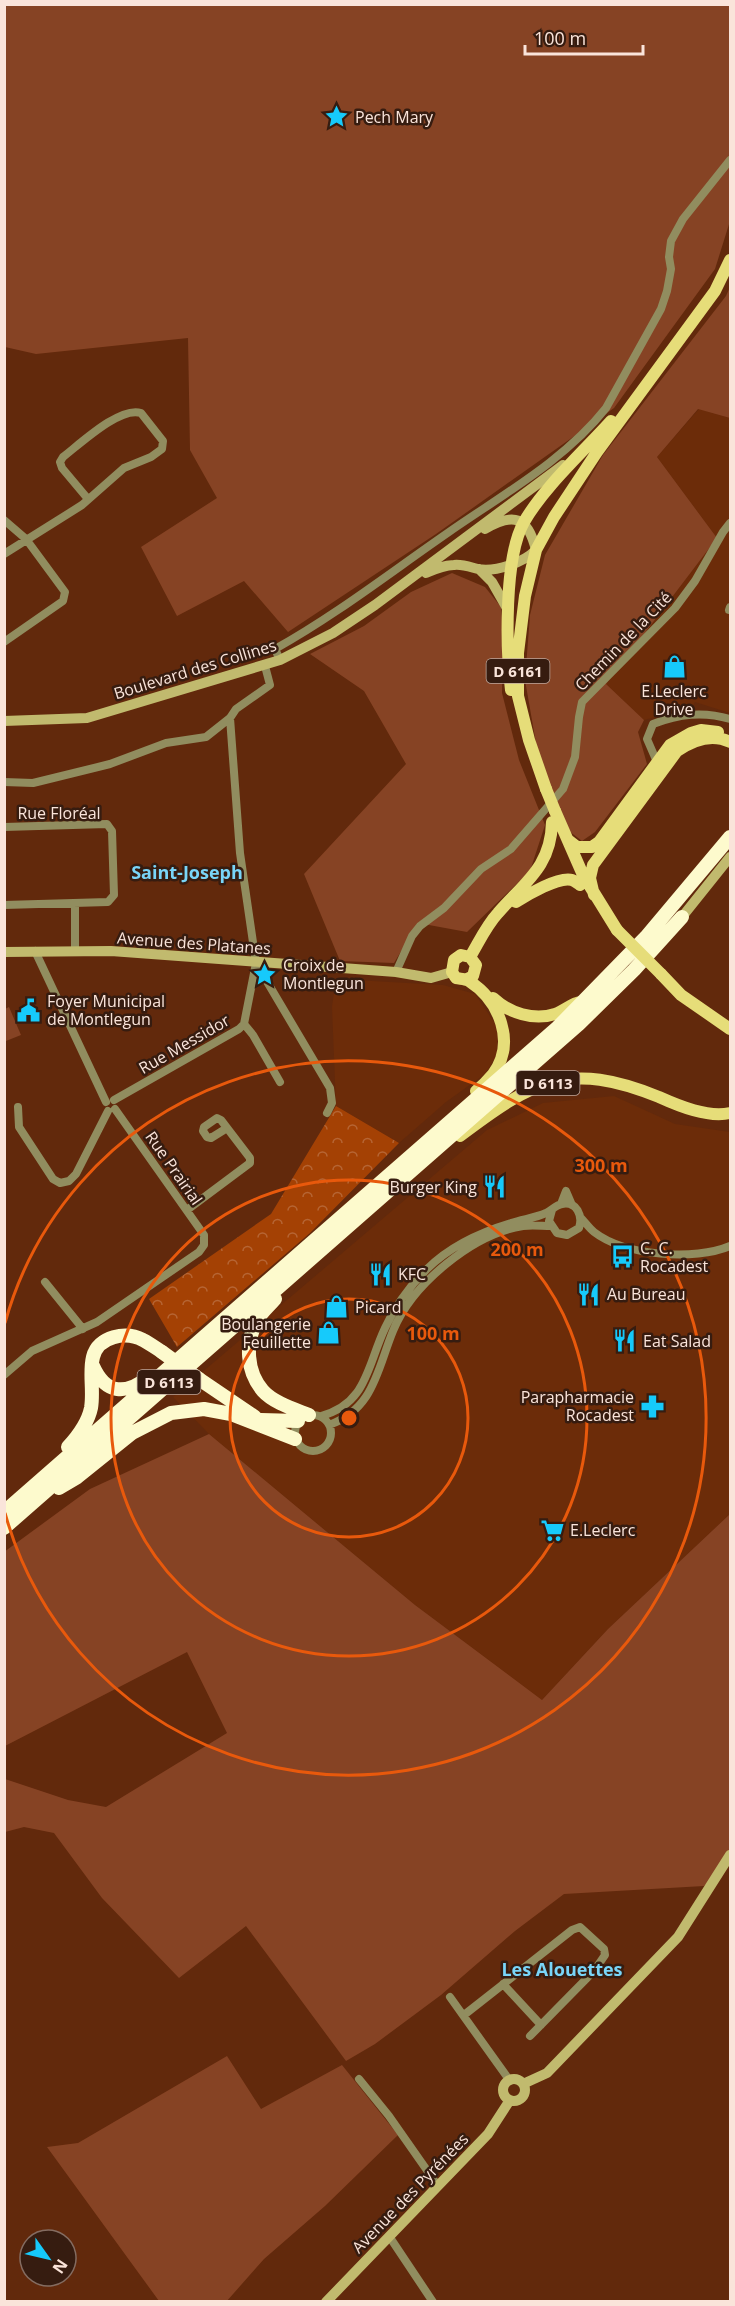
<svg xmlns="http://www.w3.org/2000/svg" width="735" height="2306" viewBox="0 0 735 2306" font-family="'Open Sans',sans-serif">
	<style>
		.built { fill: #6c2c09 }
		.green { fill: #864324 }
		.forest { fill: url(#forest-crowns) }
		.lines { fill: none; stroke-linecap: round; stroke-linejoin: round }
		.street { stroke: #918d5f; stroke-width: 8 }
		.secondary { stroke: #c1ba6e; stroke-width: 10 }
		.primary { stroke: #e6dd79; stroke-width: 12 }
		.highway { stroke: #fdfacd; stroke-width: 14 }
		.primary-bridge { stroke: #e6dd79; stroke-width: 12 }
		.highway-bridge { stroke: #fdfacd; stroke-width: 14 }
		.ring { fill: none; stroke: #e8590c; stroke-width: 3 }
		.labels { text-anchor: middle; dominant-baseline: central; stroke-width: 5; stroke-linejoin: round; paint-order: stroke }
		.shield { fill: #361c10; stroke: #bfa89d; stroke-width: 1.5 }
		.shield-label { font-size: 15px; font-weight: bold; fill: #fae4da }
		.poi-label { font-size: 16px; fill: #fae4da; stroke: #361c10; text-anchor: start }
		.street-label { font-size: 16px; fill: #fae4da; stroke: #361c10 }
		.neighbourhood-label { font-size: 18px; font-weight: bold; fill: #79d5f8; stroke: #361c10 }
		.centre { fill: #e8590c; stroke: #361c10; stroke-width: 3 }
		.ring-label { font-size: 18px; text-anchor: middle; font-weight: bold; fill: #e8590c; stroke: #361c10; stroke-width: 5; stroke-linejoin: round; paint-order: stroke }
	</style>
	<defs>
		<pattern id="forest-crowns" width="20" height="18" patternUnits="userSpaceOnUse" patternTransform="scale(1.5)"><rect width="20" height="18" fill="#a44104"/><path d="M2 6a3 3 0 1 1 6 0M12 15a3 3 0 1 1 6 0" fill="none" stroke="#b66534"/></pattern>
	</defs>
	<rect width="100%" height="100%" fill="#62290c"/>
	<path class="built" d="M699,409L730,418V713L695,702L692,707L644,720L606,684L717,538L657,457Z
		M336,979L443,985L475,994L498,1028L497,1055L485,1074L446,1102L399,1143L336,1106L332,1007Z
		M614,1096L675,1124L730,1132V1514L608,1629L542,1700L415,1605L209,1434L173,1397L487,1130L543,1103Z"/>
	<path class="green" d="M4,5H730V221L715,269L614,408L436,534L288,632L244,581L177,616L141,547L217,498L190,450L188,338L36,354L5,347Z
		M730,287V418L698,409L657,457L717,538L606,684L644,720L638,732L647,764L595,832L582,841L569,831L562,819L537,749L525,680L530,615L545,555L603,455L726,296Z
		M452,573L485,587L501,607L503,634L502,693L519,760L545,825L530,871L467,932L418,923L394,963L340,961L304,874L406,764L364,691L310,654L364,626L411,592Z
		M9,1007L21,1035L6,1041L5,1009Z
		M209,1434L415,1605L542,1700L608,1629L730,1514V1864L704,1886L564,1894L515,1931L441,1995L375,2044L346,2061L246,1926L179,1978L102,1898L54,1833L24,1827L5,1832V1779L68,1800L106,1807L227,1733L187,1652L5,1746L4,1552L90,1489Z
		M227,2056L261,2109L342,2065L398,2135L325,2206L264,2259L226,2302L159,2301L47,2147L78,2143Z"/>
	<path class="forest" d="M336,1106L399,1143L310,1233L177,1347L149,1299L271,1214Z"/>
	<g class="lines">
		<path class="street" d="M4,520L26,539L65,592L63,601L4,642
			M4,554L82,505L124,468L151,457L162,449L163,441L141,413C120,406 80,444 63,457L60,462L62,468L88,499
			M729,610L730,607
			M280,660L275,649C336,615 391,572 449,532C502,495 565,460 606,408L661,309L667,291L671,269L669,257L671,241L683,219L730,160
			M661,761L657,762L647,739L653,724C679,714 703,711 730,719
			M4,782L33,783L110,764L166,743L206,737L230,718L236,709L270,685L265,666
			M4,827L107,824L112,831L114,895L108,902L4,905
			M75,904V950
			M35,951L106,1102
			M256,963L330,1088L332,1103L327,1113
			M396,972L412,936L420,926L444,908L481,869L511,849L563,789L575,757L579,717L582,702L675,608L695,581L723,532L730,523
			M244,1024L253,1035L280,1082
			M114,1100L239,1029L244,1024L256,963L240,853L230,718
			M18,1107L19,1127L53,1179L60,1183L69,1181L76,1174L108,1111
			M561,1204L566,1191L572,1205
			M187,1210L250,1163V1158L221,1120L217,1118L204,1127L203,1131L207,1137L211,1138L227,1128
			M581,1218C585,1222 589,1228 594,1232C625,1256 695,1261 730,1246
			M45,1282L83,1329
			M4,1375L32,1351L97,1322L199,1252L204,1245V1235L115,1109
			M295 1433a18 18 0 1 1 36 0a18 18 0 1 1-36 0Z
			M321,1416C367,1404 367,1366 385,1328C395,1306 410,1286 427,1269C450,1246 481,1232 511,1223C523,1219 535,1218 546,1213C552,1210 556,1205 562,1204C577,1201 583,1216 579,1228L567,1235L557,1233L549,1221L552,1210
			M329,1425C374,1409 377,1370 393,1331C412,1284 473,1234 523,1226C532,1225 542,1226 551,1226
			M503,1984L541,2025
			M450,1997L510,2081
			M464,2015L572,1930L580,1927L604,1949L605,1955L594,1971L530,2036
			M359,2079L389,2116L438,2186
			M389,2236L433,2302"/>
		<path class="secondary" d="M479,569L492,582L508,610
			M426,573C435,569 444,565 454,565C462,564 470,567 478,569C496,572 523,563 536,550C528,517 514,512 485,529
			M4,721L87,718L280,660L333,633L375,605L563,465
			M682,917L730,857
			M4,952L111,951L396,972L431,978L452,972
			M503 2090a11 11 0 1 1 22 0a11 11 0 1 1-22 0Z
			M523,2084L547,2073L678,1937L730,1855
			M326,2302L488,2134L510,2100"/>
		<path class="primary" d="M511,690C506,649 504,557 524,522C544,487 584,451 611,421
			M546,789L529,740L518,696V653L525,596L536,550L554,517L597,452L715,291L730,260
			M555,811L583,875L617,930
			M568,840L577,847H592L599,842L670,745L691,733L701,730L718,732
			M594,895L590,878L593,865L677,751C693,740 712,733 730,742
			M516,902C527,895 559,876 572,880C575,881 577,883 580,885
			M470,957C479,942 486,926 498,913C525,882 551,867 552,822
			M661,974L681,995L730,1029
			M467,979L473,976L476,965L470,957L461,955L454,960L452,972L456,978C461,979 466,979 469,981C500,1001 516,1043 493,1074C488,1080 482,1086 476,1091
			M493,998C509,1013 534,1021 555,1014C565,1011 571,1003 581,1002
			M460,1136C533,1081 568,1060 659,1097C679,1106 708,1118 730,1113"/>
		<path class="highway" d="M275,1299C269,1306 261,1313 257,1320C245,1343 246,1371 263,1391C274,1403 294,1409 309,1415
			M93,1366C106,1395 126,1395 149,1377
			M199,1379L255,1417
			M261,1420L298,1421
			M68,1447C78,1436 88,1423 91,1408C94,1391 89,1373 93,1357C98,1336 126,1331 143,1340C149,1343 156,1348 162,1352
			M59,1488L76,1478L132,1433L171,1413L204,1409L231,1414L295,1439
			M4,1512L558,1027L646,937L730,837
			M4,1528L579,1024L634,970L682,917"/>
		<path class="primary-bridge" d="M546,789L555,811
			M617,930L661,974"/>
		<path class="highway-bridge" d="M162,1352L199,1379"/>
	</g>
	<g class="ring">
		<circle cx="349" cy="1418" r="119"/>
		<circle cx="349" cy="1418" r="238"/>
		<path d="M5 1323A357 357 0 1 1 5 1513"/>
	</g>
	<defs>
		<symbol id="sight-bare" viewBox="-9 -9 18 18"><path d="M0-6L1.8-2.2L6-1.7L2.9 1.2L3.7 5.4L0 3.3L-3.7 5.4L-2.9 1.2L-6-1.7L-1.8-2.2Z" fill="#16cafb" stroke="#361c10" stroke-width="2.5" paint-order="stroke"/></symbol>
		<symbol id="shop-bare" viewBox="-9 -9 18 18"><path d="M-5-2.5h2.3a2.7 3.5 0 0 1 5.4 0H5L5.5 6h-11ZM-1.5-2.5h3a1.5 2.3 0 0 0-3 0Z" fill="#16cafb" stroke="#361c10" stroke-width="2.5" paint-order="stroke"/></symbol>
		<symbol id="civic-bare" viewBox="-9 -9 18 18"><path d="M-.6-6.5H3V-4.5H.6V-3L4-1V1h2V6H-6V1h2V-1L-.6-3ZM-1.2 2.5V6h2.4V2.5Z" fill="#16cafb" stroke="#361c10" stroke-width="2.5" paint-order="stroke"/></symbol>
		<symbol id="restaurant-bare" viewBox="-9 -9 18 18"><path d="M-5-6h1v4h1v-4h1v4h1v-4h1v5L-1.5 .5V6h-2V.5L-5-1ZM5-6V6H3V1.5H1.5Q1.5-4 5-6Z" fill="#16cafb" stroke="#361c10" stroke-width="2.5" paint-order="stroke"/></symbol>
		<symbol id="bus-bare" viewBox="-9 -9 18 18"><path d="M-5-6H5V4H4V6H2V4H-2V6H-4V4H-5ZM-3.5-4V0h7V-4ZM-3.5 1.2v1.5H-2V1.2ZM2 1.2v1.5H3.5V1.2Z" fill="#16cafb" stroke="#361c10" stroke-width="2.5" paint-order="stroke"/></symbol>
		<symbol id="pharmacy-bare" viewBox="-9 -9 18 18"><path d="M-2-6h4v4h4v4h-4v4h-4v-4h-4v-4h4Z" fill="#16cafb" stroke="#361c10" stroke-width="2.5" paint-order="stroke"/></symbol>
		<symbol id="supermarket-bare" viewBox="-9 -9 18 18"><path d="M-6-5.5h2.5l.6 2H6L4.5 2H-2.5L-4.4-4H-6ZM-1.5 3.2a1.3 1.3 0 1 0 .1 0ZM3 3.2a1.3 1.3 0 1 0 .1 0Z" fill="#16cafb" stroke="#361c10" stroke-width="2.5" paint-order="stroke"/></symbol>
	</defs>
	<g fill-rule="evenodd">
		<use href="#sight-bare" x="320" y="100" width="33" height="33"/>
		<use href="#shop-bare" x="658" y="650" width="33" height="33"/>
		<use href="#sight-bare" x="248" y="958" width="33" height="33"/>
		<use href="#civic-bare" x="12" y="994" width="33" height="33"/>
		<use href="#restaurant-bare" x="478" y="1170" width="33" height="33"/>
		<use href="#bus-bare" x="606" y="1240" width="33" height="33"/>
		<use href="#restaurant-bare" x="364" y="1258" width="33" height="33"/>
		<use href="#restaurant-bare" x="572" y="1278" width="33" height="33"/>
		<use href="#shop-bare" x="320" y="1290" width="33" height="33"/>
		<use href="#shop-bare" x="312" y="1316" width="33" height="33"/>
		<use href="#restaurant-bare" x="608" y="1324" width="33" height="33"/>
		<use href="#pharmacy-bare" x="636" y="1390" width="33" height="33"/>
		<use href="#supermarket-bare" x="536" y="1514" width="33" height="33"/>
	</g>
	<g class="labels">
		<g class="shield">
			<rect x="486.5" y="659" width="63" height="24" rx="4.5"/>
			<rect x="516.5" y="1071" width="63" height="24" rx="4.5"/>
			<rect x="137.5" y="1370" width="63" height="24" rx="4.5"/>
		</g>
		<g class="shield-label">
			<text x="518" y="671">D 6161</text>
			<text x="548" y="1083">D 6113</text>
			<text x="169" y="1382">D 6113</text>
		</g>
		<g class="poi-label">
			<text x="355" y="117">Pech Mary</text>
			<text x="674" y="691" text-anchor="middle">E.Leclerc<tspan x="674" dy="18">Drive</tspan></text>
			<text x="283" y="965">Croix de<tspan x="283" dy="18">Montlegun</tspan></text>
			<text x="47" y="1001">Foyer Municipal<tspan x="47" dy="18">de Montlegun</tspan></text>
			<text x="477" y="1187" text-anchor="end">Burger King</text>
			<text x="640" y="1248">C. C.<tspan x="640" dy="18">Rocadest</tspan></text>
			<text x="398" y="1274">KFC</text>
			<text x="607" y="1294">Au Bureau</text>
			<text x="355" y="1307">Picard</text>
			<text x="311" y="1324" text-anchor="end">Boulangerie<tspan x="311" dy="18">Feuillette</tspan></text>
			<text x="643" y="1341">Eat Salad</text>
			<text x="634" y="1397" text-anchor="end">Parapharmacie<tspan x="634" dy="18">Rocadest</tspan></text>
			<text x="570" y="1530">E.Leclerc</text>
		</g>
		<g class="street-label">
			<text transform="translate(623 641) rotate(-46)">Chemin de la Cité</text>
			<text transform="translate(195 669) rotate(-17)">Boulevard des Collines</text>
			<text x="59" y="813">Rue Floréal</text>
			<text transform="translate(194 943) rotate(4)">Avenue des Platanes</text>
			<text transform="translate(184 1044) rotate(-30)">Rue Messidor</text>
			<text transform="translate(174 1168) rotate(55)">Rue Prairial</text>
			<text transform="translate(410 2193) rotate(-46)">Avenue des Pyrénées</text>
		</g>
		<g class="neighbourhood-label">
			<text x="187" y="872">Saint-Joseph</text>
			<text x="562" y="1969">Les Alouettes</text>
		</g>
	</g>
	<circle cx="349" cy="1418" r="9" class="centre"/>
	<g class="ring-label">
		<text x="601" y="1172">300 m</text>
		<text x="517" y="1256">200 m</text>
		<text x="433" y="1340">100 m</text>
	</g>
	<rect width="735" height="2306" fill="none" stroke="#fae4da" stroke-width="12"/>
	<g transform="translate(48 2258) rotate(124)"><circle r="28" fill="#361c10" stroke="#846c61" stroke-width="1.5"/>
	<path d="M0-4.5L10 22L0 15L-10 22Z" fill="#16cafb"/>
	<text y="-9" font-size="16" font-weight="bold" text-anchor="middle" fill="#fae4da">N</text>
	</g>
	<path d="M525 45v9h118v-9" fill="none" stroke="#fae4da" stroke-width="3"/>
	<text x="534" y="45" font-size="18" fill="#fae4da" stroke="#361c10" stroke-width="4.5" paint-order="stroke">100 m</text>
</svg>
